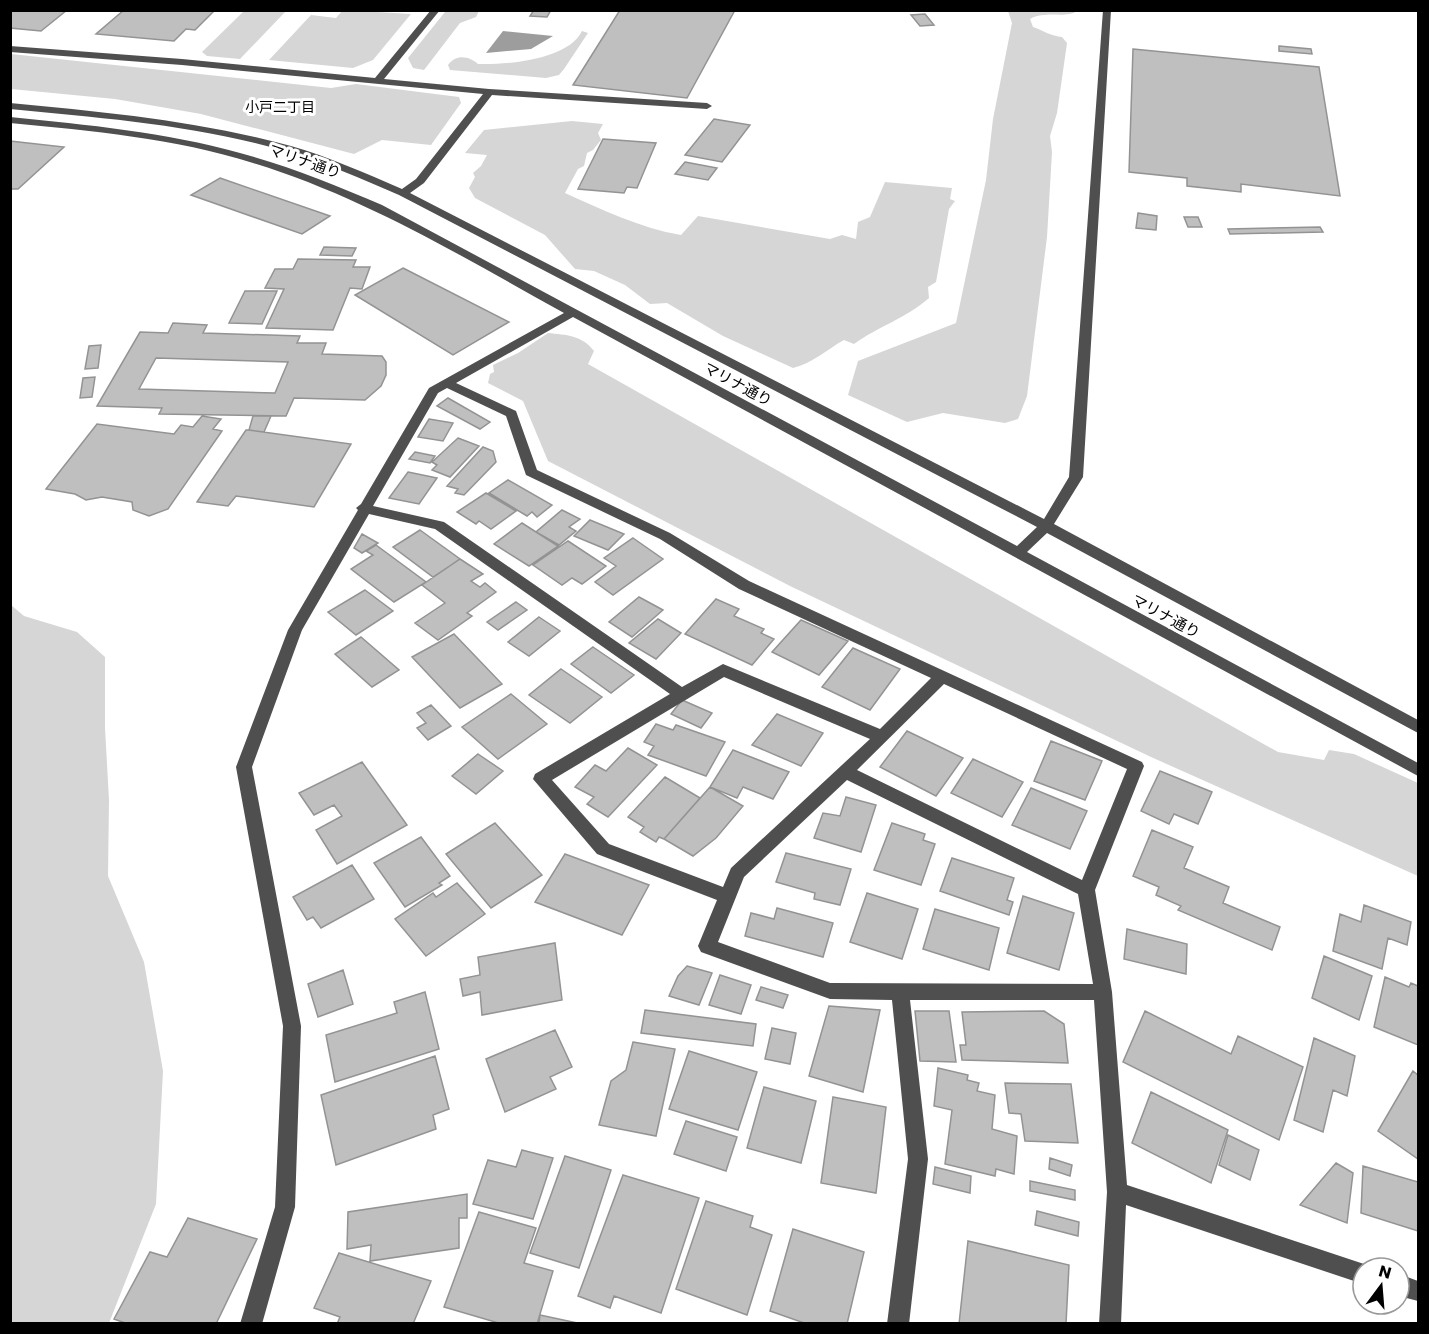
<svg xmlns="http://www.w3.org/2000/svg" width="1429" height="1334" viewBox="0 0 1429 1334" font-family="Poppins,'Noto Sans JP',sans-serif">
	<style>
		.green { fill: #d6d6d6 }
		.water { fill: #9d9d9d }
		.building { fill: #bfbfbf; stroke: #939393; stroke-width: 1.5; fill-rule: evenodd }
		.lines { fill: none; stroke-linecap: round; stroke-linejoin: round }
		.minor { fill: #4f4f4f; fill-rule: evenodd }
		.labels { text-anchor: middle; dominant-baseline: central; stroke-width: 6; stroke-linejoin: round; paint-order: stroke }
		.far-neighbourhood-label { font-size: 14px; fill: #000; stroke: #fff }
		.street-label { font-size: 15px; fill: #000; stroke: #fff }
	</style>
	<rect width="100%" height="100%" fill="#fff"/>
	<path class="green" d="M343,10L411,14L373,60L353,68L269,60L311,15L336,18Z
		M450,10L479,11L476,17L460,23L424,70L413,68L408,58L445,12Z
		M1010,10L1077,11C1066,19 1047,10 1030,19L1033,27C1044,31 1051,36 1062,37L1067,43L1057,113L1050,136L1052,152L1047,237L1027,396L1018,419L1005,423L943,413L907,422L848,395L858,361L956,323L986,180L993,119L1012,23L1008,11Z
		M244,11H286L240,59L207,56L202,52Z
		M582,31L588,33L564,69L559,75L546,78L450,70L448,65C457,53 470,57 478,64C506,65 568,60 582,31Z
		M11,54L331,88L356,84L459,97L461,103L431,145L382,140L354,154L201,114L115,99L11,89Z
		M572,121L603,124L598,133L601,140L593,150L587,153L584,166L578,169L565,193C603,210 640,228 681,235L698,216L830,239L842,235L856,239L858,222L870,217L885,182L952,188L950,199L955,201L949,209L936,282L928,287L929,298C905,319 879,326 854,344L844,340C826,350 813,363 793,368L723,336L667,303L650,304L625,285L594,271L575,269L545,235L475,198L469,188L475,177L473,173L481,166L487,155L465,153L484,130Z
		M548,333C566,335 582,335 594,351L588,364L1278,752L1324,760L1329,750L1354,754L1418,783V876L1151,757L790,586L548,461L523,401L488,383L490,374L494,372L493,365L518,353Z
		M11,605L24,616L77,632L105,657V728L109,800L108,876L144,962L163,1071L156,1204L109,1323H11Z"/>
	<path class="water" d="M503,31L553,36L531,49L486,53Z"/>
	<path class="building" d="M10,10H67L41,31L10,28Z
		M124,10H215L195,30L186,29L174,41L96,34Z
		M534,10H551L547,17L530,16Z
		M620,10H735L687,98L573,85Z
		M925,14L934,25L920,26L911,15Z
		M1279,46L1311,49L1312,54L1279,51Z
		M1133,49L1319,67L1340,196L1241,184V192L1187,186V178L1129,172Z
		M714,119L750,125L722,162L685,155Z
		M603,139L656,143L637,188L627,187L624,193L578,189Z
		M10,141L64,147L18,189H10Z
		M685,162L717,168L708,180L675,174Z
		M220,178L330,216L302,234L191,195Z
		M1138,213L1157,216L1156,230L1136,228Z
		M1184,217H1198L1202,227H1188Z
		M1320,227L1323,232L1230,234L1228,229Z
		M324,247L356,248L352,256L320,255Z
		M298,259L356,260L353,267H370L362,289L350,288L333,330L266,328L284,289L265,288L275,269H293Z
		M403,268L509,322L453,355L355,295Z
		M245,291H277L262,324L229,323Z
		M173,323L207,325L203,333L300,336L297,343H326L322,354L382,356L386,362V375L381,386L365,400L294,398L286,416L159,414L162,408L97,406L140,332L168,333ZM156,358L288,362L275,393L139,389Z
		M101,345L98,368L85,369L89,346Z
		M95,377L92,397L80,398L83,378Z
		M448,398L490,422L480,429L437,406Z
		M202,416L221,419L213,429L222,431L168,509L149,516L133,510L132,502L102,497L86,500L75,494L46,489L97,424L174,434L181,425L193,427Z
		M253,416H271L264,432L249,430Z
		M429,419L453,423L443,441L418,437Z
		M246,430H249L351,444L314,507L236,496L228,506L197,502Z
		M458,438L479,446L450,477L432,470L437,465L432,462Z
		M483,447L493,451L496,462L464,495L455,493L458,489L447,486Z
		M415,452L435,456L430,463L409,459Z
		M408,472L437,478L419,504L389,498Z
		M508,480L552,505L537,517L532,512L527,516L489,493Z
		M486,493L516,511L491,529L479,521L476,524L457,512Z
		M562,510L580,519L569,527L576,531L559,545L536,532Z
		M590,520L624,534L608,550L574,536Z
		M522,523L558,546L529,566L494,544Z
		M420,530L460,559L433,577L393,547Z
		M362,534L378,543L362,553L354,548Z
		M633,538L663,559L613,595L595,582L616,566L604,558Z
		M568,541L606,566L582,584L572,578L562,585L533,565Z
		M376,545L426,582L394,602L351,569L373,555L366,551Z
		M460,559L483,574L471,581L480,587L485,583L496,592L467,613L472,616L438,640L415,623L445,603L422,585Z
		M365,590L393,611L356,635L328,612Z
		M639,597L663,610L632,637L609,622Z
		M716,599L739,609L734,616L764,629L761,633L774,639L752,665L685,634Z
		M516,602L527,610L498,630L487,622Z
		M539,617L560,631L529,656L508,642Z
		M658,619L681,633L656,659L629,643Z
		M801,620L848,641L819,675L772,652Z
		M454,634L502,684L460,708L412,657Z
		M361,637L399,670L372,687L335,654Z
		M593,647L634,675L611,693L571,664Z
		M853,648L900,669L870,710L822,687Z
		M561,669L602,697L570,723L529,695Z
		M511,694L547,724L498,759L462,727Z
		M682,700L712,713L701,728L671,714Z
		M431,705L451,726L428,740L417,728L426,723L417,713Z
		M777,714L823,733L801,766L752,745Z
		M656,724L673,730L676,725L725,742L706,776L648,755L654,746L644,742Z
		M907,731L963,758L936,796L880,767Z
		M1051,741L1102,761L1085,800L1034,781Z
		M628,748L657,765L608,817L587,804L594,797L575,787L595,765L606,771Z
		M733,750L789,772L773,799L743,787L737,798L710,787Z
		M478,754L503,771L476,794L452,776Z
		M973,759L1023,782L1002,817L951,793Z
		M362,762L407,825L337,864L316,830L342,816L334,805L314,815L299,793Z
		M1160,771L1212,792L1198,824L1174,814L1169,824L1141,811Z
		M665,777L700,798L664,839L659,837L656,842L640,832L644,827L628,817Z
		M710,787L743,806L716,838L693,856L664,839Z
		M1031,788L1087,811L1070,849L1012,825Z
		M846,797L876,805L861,852L814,838L823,813L840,816Z
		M495,823L542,875L491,908L446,854Z
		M892,823L925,834L923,840L935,844L921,885L874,870Z
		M1152,830L1193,847L1184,868L1229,887L1223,903L1280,927L1272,950L1178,910L1181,906L1156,895L1159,887L1133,876Z
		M421,837L450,876L439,883L442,885L405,907L374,863Z
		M786,853L851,869L840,905L814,899L815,893L776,882Z
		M565,854L649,885L622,935L535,902Z
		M952,858L1014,878L1007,900L1013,902L1009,915L940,891Z
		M352,865L374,899L321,928L313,917L307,920L293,897Z
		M457,883L485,914L426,956L395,919L433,893L436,897Z
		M867,893L918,909L902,959L850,942Z
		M1023,896L1074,913L1059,970L1007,953Z
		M1364,905L1411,922L1407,945L1388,938L1382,969L1333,951L1340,914L1361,922Z
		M777,908L833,923L823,957L745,936L751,913L774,919Z
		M935,909L999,928L989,970L923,949Z
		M1127,929L1187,944L1186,974L1124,959Z
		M555,943L562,1000L482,1015L480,992L463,996L460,979L480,975L478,957Z
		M1324,956L1372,976L1359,1020L1312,998Z
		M687,966L712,973L699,1005L669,996L678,976Z
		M343,970L353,1004L318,1017L308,984Z
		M720,975L751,985L741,1014L709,1005Z
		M1385,977L1409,987L1411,983L1418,986V1045L1374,1027Z
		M761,987L788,995L783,1008L756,1000Z
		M425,992L439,1049L335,1082L326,1035L397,1013L394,1002Z
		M829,1006L880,1010L863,1092L809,1076Z
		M645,1010L756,1024L753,1046L641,1033Z
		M915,1011H949L956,1062L920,1061Z
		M1044,1011L1064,1024L1068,1063L962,1060L960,1045H966L962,1012Z
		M1145,1011L1231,1054L1238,1036L1303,1067L1279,1140L1123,1062Z
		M772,1028L796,1033L790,1064L765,1059Z
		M555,1030L572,1067L550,1077L556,1089L505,1112L486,1059Z
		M1314,1038L1355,1056L1347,1096L1333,1090L1323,1132L1294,1120Z
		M633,1042L675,1049L656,1136L599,1125L611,1081L626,1070Z
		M689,1051L757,1072L738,1130L669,1109Z
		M435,1056L449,1109L433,1115L436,1129L336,1165L321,1095Z
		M938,1068L968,1075L967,1080L979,1083L977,1091L995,1095L992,1129L1017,1136L1014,1174L996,1169L995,1176L945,1164L952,1110L934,1106Z
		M1413,1071L1418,1075V1159L1378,1131Z
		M1005,1083L1071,1084L1078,1143L1025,1141L1021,1114L1009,1113Z
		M764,1087L816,1101L801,1163L747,1148Z
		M1151,1092L1228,1130L1211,1183L1132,1143Z
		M833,1097L886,1107L876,1193L821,1183Z
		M686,1121L737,1137L726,1171L674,1154Z
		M1228,1135L1259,1150L1250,1180L1219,1165Z
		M522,1150L553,1158L533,1219L473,1204L488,1160L516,1167Z
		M565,1156L611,1170L579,1268L530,1253Z
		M1050,1158L1072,1165L1070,1176L1049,1169Z
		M1336,1163L1353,1173L1347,1223L1300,1205Z
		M1363,1166L1418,1182V1231L1361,1213Z
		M935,1167L971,1176L970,1193L933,1184Z
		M623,1175L699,1198L661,1313L614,1296L610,1308L578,1296Z
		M1030,1181L1075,1190V1200L1030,1191Z
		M467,1194V1218H459V1248L370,1261L371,1245L347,1249L348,1212Z
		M706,1201L753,1216L750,1227L772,1235L747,1315L676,1289Z
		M1037,1211L1079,1222L1078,1236L1035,1225Z
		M479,1212L536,1228L524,1263L553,1271L537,1324H502L444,1307Z
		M188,1218L257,1239L216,1324H128L114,1319L150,1252L167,1257Z
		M793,1229L864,1252L847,1324H807L770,1311Z
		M968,1241L1069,1265L1066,1324H959Z
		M339,1253L431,1281L413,1324H337L340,1317L314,1308Z
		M540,1315L582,1324H539Z"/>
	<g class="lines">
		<path class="minor" d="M431,10H440L384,79L489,89L707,103L712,106L707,109L492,95L424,183L410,193L1044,519L1069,477L1103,10H1111L1083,477L1054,524L1418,720V733L1047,533L1027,552L1418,763V776L573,317L456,383L516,411L537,470L670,533L749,581L1142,762L1144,766L1095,890L1112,992L1127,1185L1370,1266L1371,1268H1363V1284L1126,1205L1121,1324H1099L1107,1192L1094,1000H910L928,1159L909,1324H887L908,1159L892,1000L830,999L701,952L698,946L717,900L597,854L533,779L535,774L670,694L435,529L369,514L302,630L252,767L301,1026L295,1207L262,1324H240L275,1207L283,1026L236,767L288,630L358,510L356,508L361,504L429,388L564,313C463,257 364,197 253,163C174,138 92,131 10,123V117C88,125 165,132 240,153C289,166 335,185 382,205L1017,546L1037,527L399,195C362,179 324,162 285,151C196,125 102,118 10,109V103C105,112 199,121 291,146C329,157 365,173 402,189L416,179L483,94L182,65L10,52V46L182,59L375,78ZM447,388L506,416L526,475L660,539L739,589L931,678L880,729L723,664L682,687L444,522L373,506L438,393ZM724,677L870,739L731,868L723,887L609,844L552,780ZM944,684L1127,769L1082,880L857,770ZM847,780L1078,894L1093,984L830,983L718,942L744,877Z
			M1399,1274L1418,1281V1301L1399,1296Z"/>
	</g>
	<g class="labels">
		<g class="far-neighbourhood-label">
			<text x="280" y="107">小戸二丁目</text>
		</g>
		<g class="street-label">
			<text transform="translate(305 161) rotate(19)">マリナ通り</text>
			<text transform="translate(738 384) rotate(28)">マリナ通り</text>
			<text transform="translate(1166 616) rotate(28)">マリナ通り</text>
		</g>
	</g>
	<rect width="1429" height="1334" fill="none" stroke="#000000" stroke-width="24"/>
	<g transform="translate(1381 1286) rotate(16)"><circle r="28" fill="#ffffff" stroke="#999999" stroke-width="1.5"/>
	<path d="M0-4.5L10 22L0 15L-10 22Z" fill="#000000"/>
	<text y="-9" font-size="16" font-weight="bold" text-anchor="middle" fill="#000000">N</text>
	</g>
</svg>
